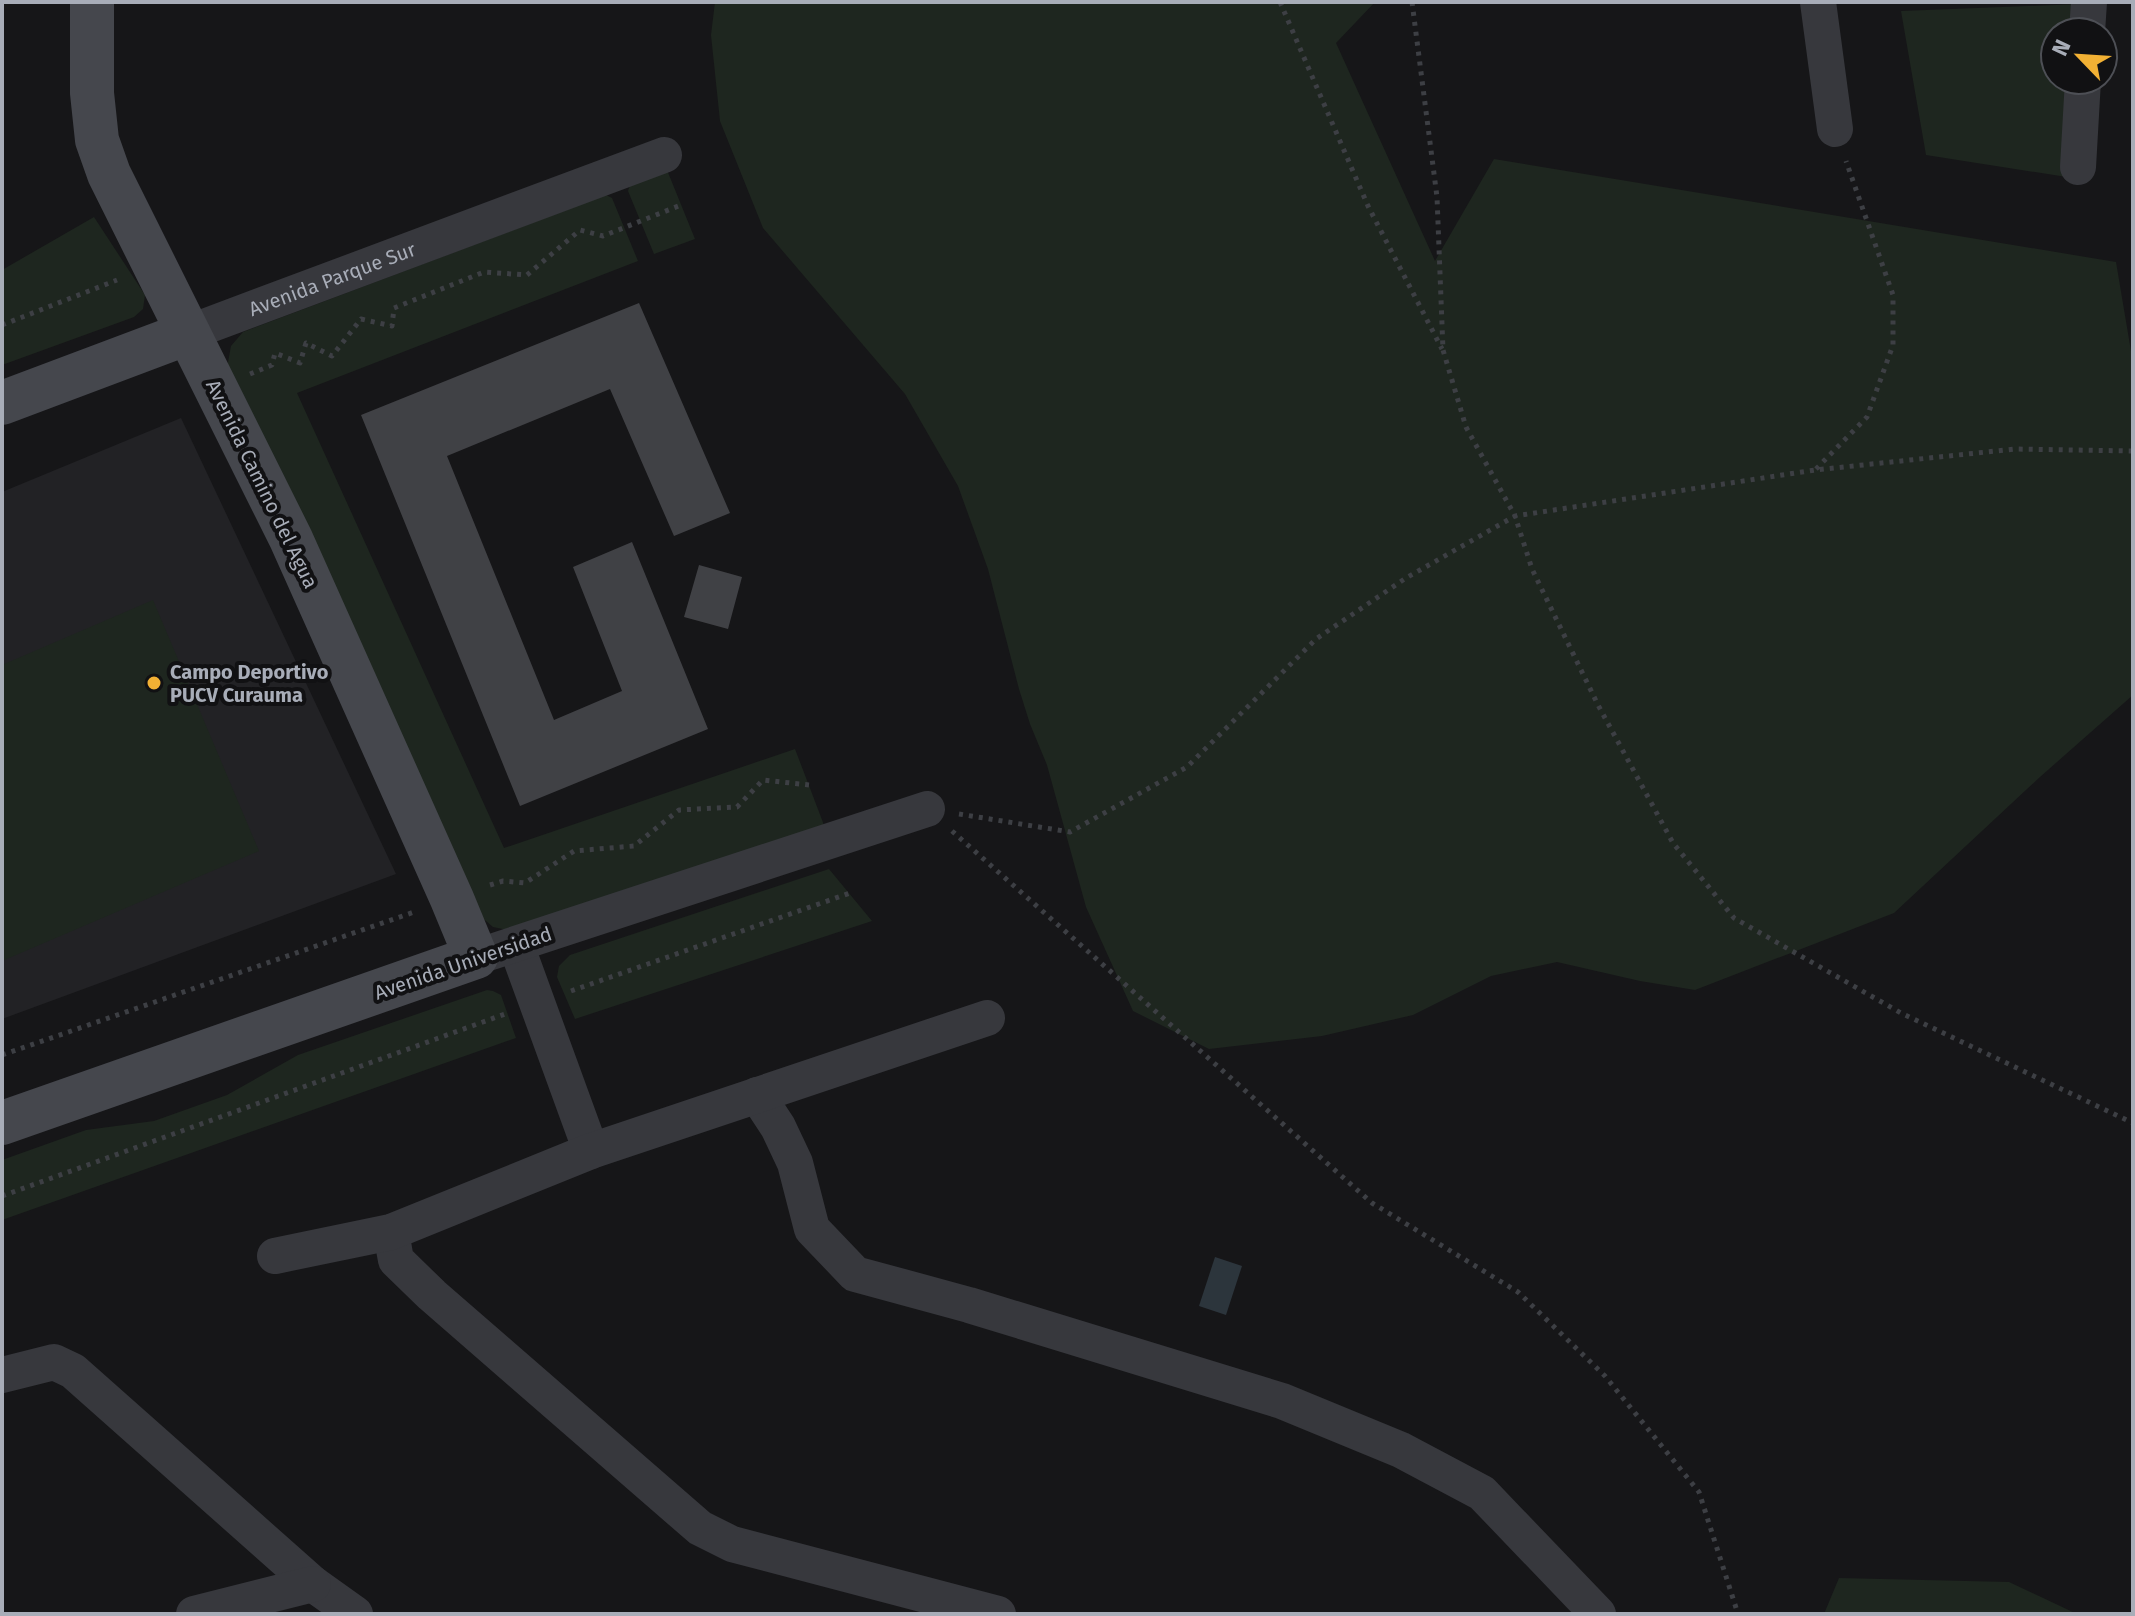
<svg xmlns="http://www.w3.org/2000/svg" width="2135" height="1616" viewBox="0 0 2135 1616" font-family="'Fira Sans',sans-serif">
	<style>
		.built { fill: #222225 }
		.green { fill: #1e261f }
		.water { fill: #2c353c }
		.building { fill: #404145 }
		.lines { fill: none; stroke-linecap: round; stroke-linejoin: round }
		.path { stroke: #3d3f44; stroke-width: 5; stroke-dasharray: 4 6; stroke-linecap: butt }
		.street { stroke: #37383d; stroke-width: 36 }
		.secondary { stroke: #45474d; stroke-width: 44 }
		.poi-dot { fill: #f2b134; stroke: #111113; stroke-width: 3 }
		.labels { text-anchor: middle; dominant-baseline: central; stroke-width: 8; stroke-linejoin: round; paint-order: stroke }
		.street-label { font-size: 20px; fill: #a8adb8; stroke: #111113 }
		.poi-label { font-size: 20px; font-weight: bold; fill: #a8adb8; stroke: #111113; text-anchor: start }
	</style>
	<rect width="100%" height="100%" fill="#161618"/>
	<path class="built" d="M181,418L396,874L2,1019V492Z"/>
	<path class="green" d="M715,2H1375L1336,43L1435,261L1494,159L2116,262L2133,363V695L2040,777L1894,913L1695,990L1640,981L1557,962L1491,976L1413,1015L1322,1036L1209,1049L1133,1011L1086,907L1047,765L1030,724L1019,689L988,569L958,486L905,394L763,228L720,121L711,35Z
		M2080,4L2079,32H2055V80H2077L2073,178L1926,155L1901,11Z
		M667,170L695,239L654,254L628,191L630,185Z
		M606,195L612,198L638,261L297,393L504,848L795,749L824,825L513,931L493,927L479,915L227,368L231,346L243,332Z
		M94,217L145,295L143,309L134,317L2,365V270Z
		M153,600L259,851L2,961V665Z
		M829,869L872,921L575,1019L557,977L559,966L570,955Z
		M487,990L493,991L501,995L516,1038L2,1220V1160L86,1130L154,1121L227,1095L298,1055Z
		M1839,1578L2009,1582L2077,1614H1824Z"/>
	<path class="water" d="M1215,1257L1242,1266L1226,1315L1199,1306Z"/>
	<path class="building" d="M639,303L730,513L674,536L610,389L447,456L554,720L622,691L573,567L632,542L708,729L520,806L361,415Z
		M699,565L742,577L728,629L684,617Z"/>
	<g class="lines">
		<path class="path" d="M1280,2L1368,206L1442,349
			M1412,2L1437,197L1443,350L1466,427L1515,516L1815,470L2015,449L2133,451
			M2,325L117,280
			M250,374L272,365L275,353L300,363L306,343L332,356L361,319L392,326L394,308L484,272L527,275L580,230L603,236L681,205
			M1816,469L1867,417L1893,345V295L1846,161
			M959,814L1070,832L1187,767L1316,639L1406,578L1515,516L1532,569L1598,705L1673,843L1734,918L1901,1013L2133,1123
			M952,831L1372,1203L1518,1292L1605,1376L1699,1492L1738,1614
			M490,885L503,881L525,883L574,851L634,846L679,810L737,807L763,780L809,785
			M571,991L850,893
			M2,1055L417,911
			M2,1196L505,1014"/>
		<g class="street">
			<path d="M1818,2L1835,129"/>
			<path d="M2087,32L2089,2"/>
			<path d="M2078,167L2083,80"/>
			<path id="s1" d="M188,333L664,155"/>
			<path d="M516,945L591,1151"/>
			<path d="M476,957L927,809"/>
			<path d="M757,1095L778,1127L795,1163L812,1229L855,1274L969,1305L1282,1401L1401,1450L1482,1493L1598,1614"/>
			<path d="M391,1232L396,1260L432,1295L700,1528L732,1544L998,1614"/>
			<path d="M275,1256L391,1232L591,1151L987,1018"/>
			<path d="M2,1375L54,1362L73,1371L313,1584L355,1614"/>
			<path d="M194,1614L313,1584"/>
		</g>
		<path class="secondary" d="M2,403L188,333
			M2,1123L476,957L452,899L291,539L109,174L97,140L92,93V2"/>
	</g>
	<circle class="poi-dot" cx="154" cy="683" r="8"/>
	<g class="labels">
		<g class="street-label">
			<text stroke="none"><textPath href="#s1" startOffset="154">Avenida Parque Sur</textPath></text>
			<text transform="translate(262 484) rotate(64)">Avenida Camino del Agua</text>
			<text transform="translate(463 963) rotate(-19)">Avenida Universidad</text>
		</g>
		<g class="poi-label">
			<text x="170" y="672">Campo Deportivo<tspan x="170" dy="23">PUCV Curauma</tspan></text>
		</g>
	</g>
	<rect width="2135" height="1616" fill="none" stroke="#a8adb8" stroke-width="8"/>
	<g transform="translate(2079 56) rotate(295)"><circle r="38" fill="#111113" stroke="#4d4f55" stroke-width="2"/>
	<path d="M0-6L14 30L0 20L-14 30Z" fill="#f2b134"/>
	<text y="-12" font-size="22" font-weight="bold" text-anchor="middle" fill="#a8adb8">N</text>
	</g>
</svg>
